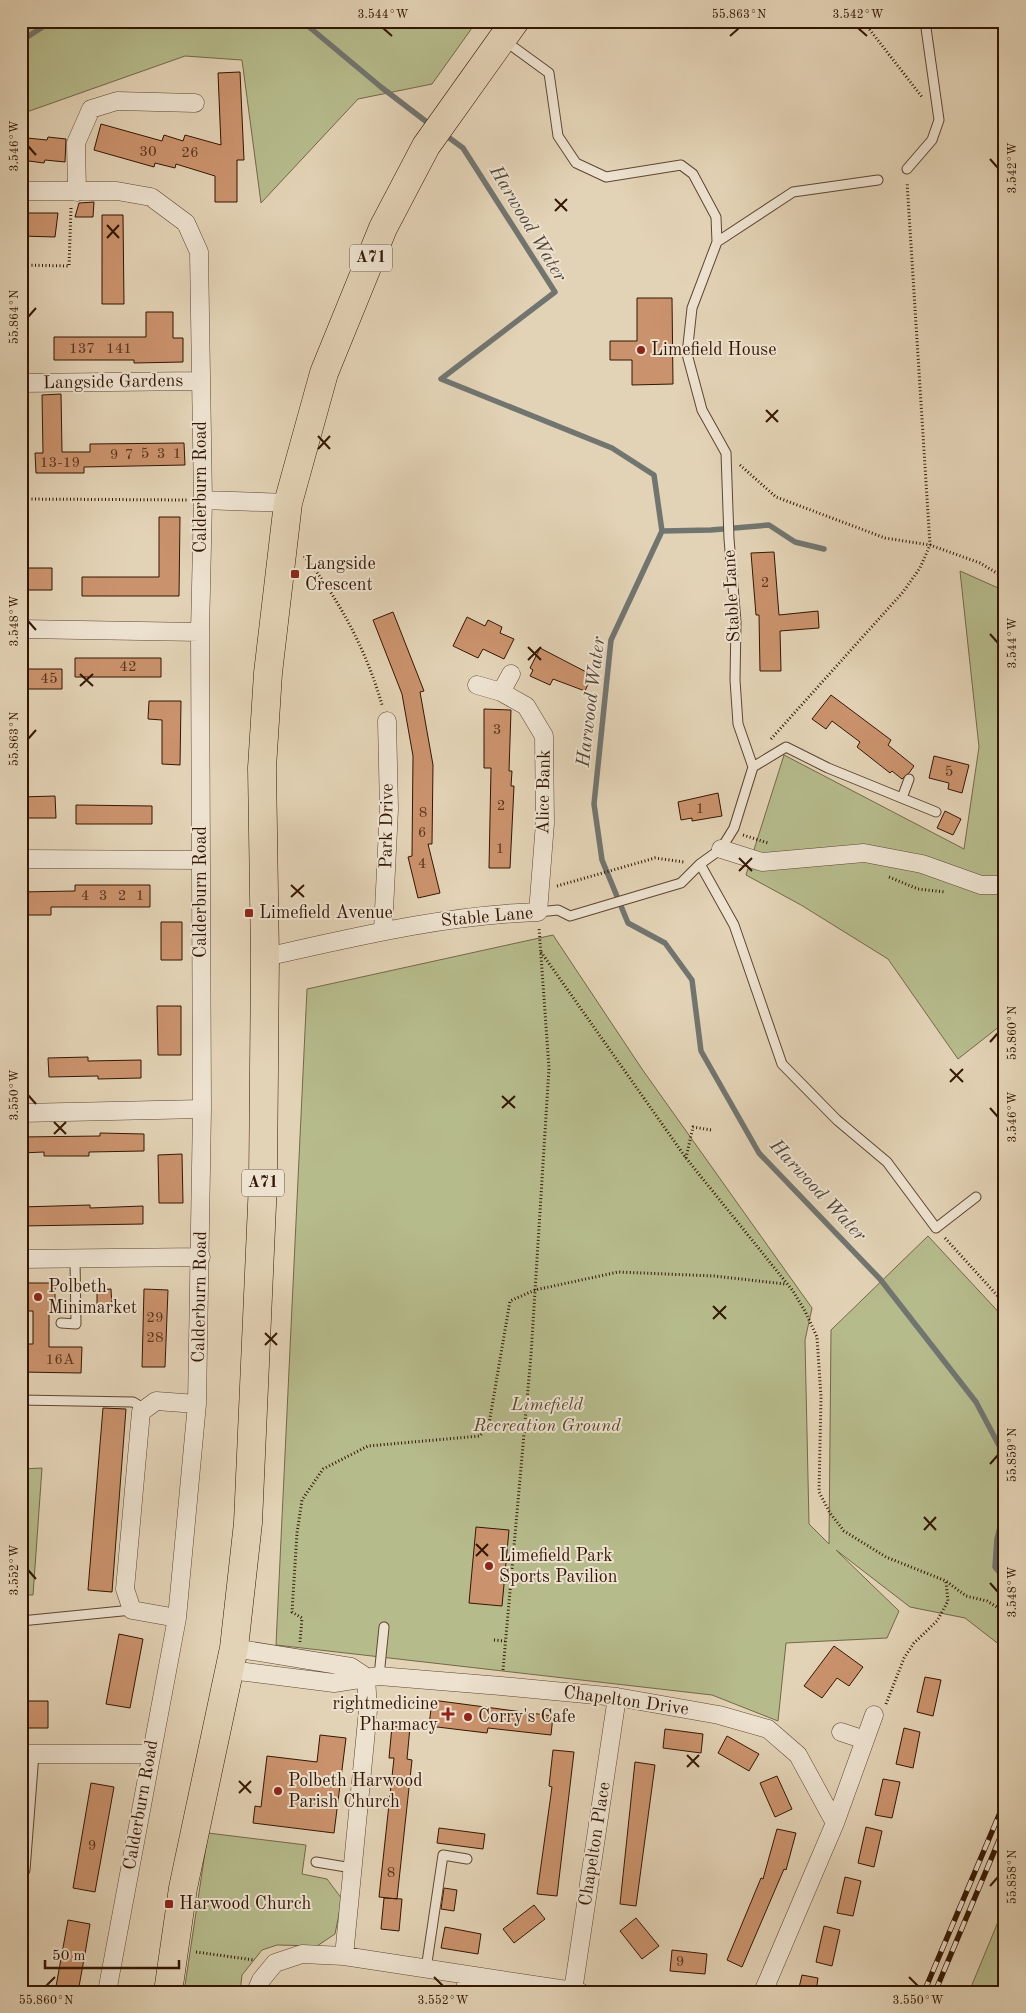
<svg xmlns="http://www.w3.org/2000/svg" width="1026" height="2013" viewBox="0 0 1026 2013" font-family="'Old Standard TT',serif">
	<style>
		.green { fill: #b6bb8c; stroke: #746847 }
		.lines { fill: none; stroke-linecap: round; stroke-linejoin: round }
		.stream { stroke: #717570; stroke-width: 5.5 }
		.building { fill: #cb936d; stroke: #331602 }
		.lane-casing { stroke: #5f452f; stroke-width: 11 }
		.street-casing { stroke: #5f452f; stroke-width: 19 }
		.primary-casing { stroke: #331602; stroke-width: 29 }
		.path { stroke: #331602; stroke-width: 3; stroke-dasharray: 1 2.5; stroke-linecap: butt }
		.lane { stroke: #ede2d0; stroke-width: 9 }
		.street { stroke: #ede2d0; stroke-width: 18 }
		.primary { stroke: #e3d3b6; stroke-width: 28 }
		.rail-casing { stroke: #331602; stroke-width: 5.5 }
		.rail { stroke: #ede2d0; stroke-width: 4; stroke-dasharray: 11; stroke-linecap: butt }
		.ticks { fill: none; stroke: #331602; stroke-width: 2 }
		.poi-dot { fill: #8f2418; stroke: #ede2d0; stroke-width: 2 }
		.labels { text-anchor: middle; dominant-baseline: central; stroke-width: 4; stroke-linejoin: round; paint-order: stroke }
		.number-label { font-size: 15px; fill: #59351d }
		.shield { fill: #ede2d0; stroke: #6b5340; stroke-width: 1 }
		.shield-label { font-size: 16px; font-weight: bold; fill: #331602 }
		.poi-label { font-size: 18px; fill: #331602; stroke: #ede2d0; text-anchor: start }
		.street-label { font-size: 18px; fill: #331602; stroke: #ede2d0 }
		.park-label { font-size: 18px; font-style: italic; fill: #5a482b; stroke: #ede2d0 }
		.water-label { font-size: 19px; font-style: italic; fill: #524639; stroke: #ede2d0 }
		.neatline { fill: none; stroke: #331602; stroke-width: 2 }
		.ticks-label { font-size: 12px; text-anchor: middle; fill: #331602 }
	</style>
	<rect width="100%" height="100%" fill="#e3d3b6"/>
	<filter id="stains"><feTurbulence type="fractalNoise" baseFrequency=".004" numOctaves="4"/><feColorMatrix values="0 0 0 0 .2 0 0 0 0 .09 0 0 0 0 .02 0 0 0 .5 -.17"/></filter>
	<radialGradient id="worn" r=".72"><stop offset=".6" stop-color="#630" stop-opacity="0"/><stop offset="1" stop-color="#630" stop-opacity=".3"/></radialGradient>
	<path class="green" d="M21,21H477L432,84L358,99L261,203L242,60L185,56L21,114Z
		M960,571L1005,591V1022L958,1059L888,959L801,905L746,875L784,755L964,849L979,747Z
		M553,935L642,1069L812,1308L805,1340L809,1524L829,1544L831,1330L928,1236L1005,1319V1649L965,1618L910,1607L836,1550L899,1611L887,1638L786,1643L778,1721L712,1695L276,1645L307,989Z
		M42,1468L33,1595H21V1469Z
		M208,1833L306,1845L302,1874L327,1879L342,1899L335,1934L317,1946L277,1945L262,1950L242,1975L240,1992H184Z
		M1005,1905V1992H969Z"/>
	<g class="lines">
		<path class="stream" d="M302,21L381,87L432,126
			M21,41L52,21
			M444,134L463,148L555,292L441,379L612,448L654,475L662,531L611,640L594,804L602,860L628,923L665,943L692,980L701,1051L759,1153L880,1279L976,1402L1003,1453L1005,1466
			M662,531L711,530L769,525L795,542L824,549
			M1005,1508L997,1539L995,1567L1005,1579"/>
	</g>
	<path class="building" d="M240,72L244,160H237V202H215V176L176,164L175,168L155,163L154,167L94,150L101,124L162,141L164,135L183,141L185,135L221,145L218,73Z
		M48,137L66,139L65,162L45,160L44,163L21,160V140L27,141V138L47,140Z
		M94,202L93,217H75L79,203Z
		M21,213H58L55,237L21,236Z
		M102,215H123L124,304H102Z
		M637,298H672L673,384L632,385V360H610V341H637Z
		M146,312H173V338H183V362L134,363V360H54V337H146Z
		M61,394L62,452H90V444L184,443L185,465L84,467V473H36L35,453H43L42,395Z
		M159,517H180L179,596H82V577H159Z
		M774,552L779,615L818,611L819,628L780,631L781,671H760L759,615H756L751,553Z
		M21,568H52V590H21Z
		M393,612L424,691L420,692L433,765L432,844H428L440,893L418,898L408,857L412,856L413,756L402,694L373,620Z
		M467,617L485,626L488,620L502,627L500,633L514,639L504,659L483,649L478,658L453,646Z
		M540,648L592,675L585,691L553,679L550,685L530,676L533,670L530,668Z
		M75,658H161V677H75Z
		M21,669H62V689H21Z
		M831,695L891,740L888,745L914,766L909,773L902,779L892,771L890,773L857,747L860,742L832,721L826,729L812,719Z
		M149,701H181L180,765L162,764V720L148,719Z
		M484,709L511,710L509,771H512L511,786H514L510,868H489L491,768H484Z
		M934,756L969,765L962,793L948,789L949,783L929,778Z
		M718,793L722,816L692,821V818L681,820L678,802Z
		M55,796L56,818H21V797Z
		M76,805L152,806V824H76Z
		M945,811L961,819L953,835L937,828Z
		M75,885H150V907H51V915H21V892L75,891Z
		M161,922H182V960H161Z
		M157,1006H181V1055H158Z
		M88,1057V1061L141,1060V1078L98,1079V1076L49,1077L48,1058Z
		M100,1133L144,1134V1151L89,1152V1156H44V1152L21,1153V1137L100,1136Z
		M182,1154L183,1203H159L158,1155Z
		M90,1205V1208L143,1206V1224L21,1226V1207Z
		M21,1283H55V1312L49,1311V1347H82L81,1373L21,1372V1344H33V1311H21Z
		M111,1289L112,1307H97V1290Z
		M144,1289L168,1290L165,1367H142Z
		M103,1408L126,1409L112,1592L88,1590Z
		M476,1527L509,1530L502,1606L469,1603Z
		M119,1634L143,1639L130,1708L106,1704Z
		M834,1646L863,1667L849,1686L837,1678L822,1698L804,1686Z
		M925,1677L941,1680L933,1716L917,1712Z
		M432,1700L553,1716L551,1735L488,1728L487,1733L429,1726Z
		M21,1701H48V1728H21Z
		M392,1726L410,1727L407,1759L412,1760L397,1899L379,1897L394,1758H389Z
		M904,1728L920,1732L913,1768L896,1764Z
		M665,1729L703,1734L701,1753L663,1748Z
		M320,1735L346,1738L334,1833L253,1823L255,1806L261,1807L267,1756L317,1762Z
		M727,1736L759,1754L749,1771L718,1753Z
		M553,1750L574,1752L557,1896L537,1894L552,1787L549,1786Z
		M635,1762L655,1765L636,1906L620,1904Z
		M777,1776L792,1809L775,1817L760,1783Z
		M883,1779L900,1782L892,1818L875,1815Z
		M91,1783L114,1787L95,1892L73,1888Z
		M866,1827L882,1831L874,1867L858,1863Z
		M439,1828L485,1834L483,1849L437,1843Z
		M777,1829L796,1833L786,1870L784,1869L742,1967L727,1960L761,1878L763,1879Z
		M845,1877L861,1881L853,1916L837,1913Z
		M444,1888L457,1890L454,1911L441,1909Z
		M384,1898L402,1899L399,1931L381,1929Z
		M534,1905L545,1919L514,1943L503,1929Z
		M636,1918L659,1946L642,1959L620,1931Z
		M68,1920L90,1924L86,1948L78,1992H55Z
		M824,1926L840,1930L832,1966L816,1962Z
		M445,1927L481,1934L478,1954L441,1948Z
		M672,1950L707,1954L705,1974L670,1971Z
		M802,1975L818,1978L816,1992H798Z"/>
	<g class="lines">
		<defs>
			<path id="lane" d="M505,41L549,73L558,136L576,163L606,177L681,165L693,174L716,217L717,242L692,308L687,354L702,410L726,453L729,539L736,622L735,680L738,724L753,767L734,828L721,849L700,864L681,883L570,916L558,910L538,912
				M907,169L932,140L939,120L925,21
				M717,242L793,192L878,180
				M753,767L786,747L828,768L936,812
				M902,798L909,779
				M700,864L734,925L782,1064L837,1120L887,1162L936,1228L976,1197
				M61,1323L76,1324L75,1259
				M21,1400L133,1402L145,1409
				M21,1621L132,1610
				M379,1676L384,1627
				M316,1862L352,1868
				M25,1870L34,1754
				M426,1969L443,1855L467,1859"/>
			<path id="street" d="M21,191H117L151,197L186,223L199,252L203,500L200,632L202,1109L197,1404L177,1618L107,1992
				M77,192L76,143L91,109L117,101L195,103
				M21,383L200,381
				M203,500L288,503
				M21,629L200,632
				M501,692L511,674
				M721,849L762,862L864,853L922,864L981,885H1005
				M21,859L201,860
				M383,930L389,809L387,721
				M265,957C355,937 445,915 538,912L545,823L544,736L526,706L501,692L477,685
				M21,1113L202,1109
				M21,1259L201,1257
				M177,1618L132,1610L125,1589L141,1412L156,1401L197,1404
				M234,1648L351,1667L366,1677
				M230,1670L334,1683L379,1676L501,1686L617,1697L719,1715L768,1729L798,1755L835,1823
				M841,1732L865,1740
				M21,1754H151
				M344,1956L368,1710L366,1677
				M573,1991L617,1697
				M256,1992L261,1980L275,1963L302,1954L344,1956L580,1992
				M465,1992L467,1975
				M763,1992L835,1823L874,1715"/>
			<path id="primary" d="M168,1992L183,1888L234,1648L248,1523L263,1182L265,957L262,768L268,673L288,503L324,373L383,228L426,146L515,21"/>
		</defs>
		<use href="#lane" class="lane-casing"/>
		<use href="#street" class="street-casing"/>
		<use href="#primary" class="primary-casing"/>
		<path class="path" d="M863,21L922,97
			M21,265L69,266L71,208
			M740,465L776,497L885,538L930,545L980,563L1005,578
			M21,499L187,500
			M304,556C339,598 367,652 382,705
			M771,739L903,592L920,568L930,545L907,182
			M743,835L768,843
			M889,877L918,889L945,892
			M557,886L655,858L684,862
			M541,952L686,1158L793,1291L805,1311L817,1337L821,1397L819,1492L830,1513L844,1531L886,1557L946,1581L966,1596L987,1601L1005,1612
			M686,1158L693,1127L711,1130
			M945,1238L1005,1304
			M494,1640L505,1641
			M300,1642L302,1618L292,1612L297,1533L302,1500L323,1469L368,1446L480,1436L489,1424L510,1301L535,1290L618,1272L714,1276L785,1284
			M503,1670L531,1355L549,1068L539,928
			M886,1704L904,1658L914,1643L937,1621L948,1601L946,1582
			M196,1952L254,1960"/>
		<use href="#lane" class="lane"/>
		<use href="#street" class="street"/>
		<use href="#primary" class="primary"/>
		<defs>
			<path id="rail" d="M924,1992L1005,1801
				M935,1992L1005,1826"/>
		</defs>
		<use href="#rail" class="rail-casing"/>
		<use href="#rail" class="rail"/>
	</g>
	<path class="ticks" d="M383,28L392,36M858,28L867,36M730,36L739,28M28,146L36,155M990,159L998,168M555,199L567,211M555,211L567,199M107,225L119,238M107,238L119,225M28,317L36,308M766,410L778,422M766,422L778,410M318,436L330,449M318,449L330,436M28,621L36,630M990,634L998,643M528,647L541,660M528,660L541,647M80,674L93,686M80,686L93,674M28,739L36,730M739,858L752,871M739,871L752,858M291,885L304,897M291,897L304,885M990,1042L998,1033M950,1069L963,1082M950,1082L963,1069M28,1095L36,1104M502,1096L515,1108M502,1108L515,1096M990,1108L998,1117M54,1122L66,1134M54,1134L66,1122M713,1306L726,1319M713,1319L726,1306M265,1333L277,1345M265,1345L277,1333M990,1464L998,1455M924,1517L936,1530M924,1530L936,1517M476,1544L488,1556M476,1556L488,1544M28,1570L36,1579M990,1583L998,1592M687,1755L699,1767M687,1767L699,1755M239,1781L251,1793M239,1793L251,1781M990,1886L998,1877M434,1977L443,1986M909,1977L918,1986M46,1986L55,1977"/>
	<g class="poi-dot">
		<circle cx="641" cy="350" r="5"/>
		<rect x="290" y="569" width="10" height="10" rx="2.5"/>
		<rect x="244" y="908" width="10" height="10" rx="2.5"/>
		<circle cx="38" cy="1297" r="5"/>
		<circle cx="489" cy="1566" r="5"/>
		<path d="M445.5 1706.5h5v5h5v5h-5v5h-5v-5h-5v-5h5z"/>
		<circle cx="468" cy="1717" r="5"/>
		<circle cx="278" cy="1791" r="5"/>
		<rect x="164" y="1899" width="10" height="10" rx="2.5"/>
	</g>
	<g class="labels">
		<g class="number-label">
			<text x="148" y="152">30</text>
			<text x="190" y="153">26</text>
			<text x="82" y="349">137</text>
			<text x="119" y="349">141</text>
			<text x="145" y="454">5</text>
			<text x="161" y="454">3</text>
			<text x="177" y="454">1</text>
			<text x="114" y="455">9</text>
			<text x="129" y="455">7</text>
			<text x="60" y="463">13-19</text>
			<text x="765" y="583">2</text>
			<text x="128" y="667">42</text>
			<text x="49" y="679">45</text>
			<text x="497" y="730">3</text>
			<text x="949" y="772">5</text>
			<text x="501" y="806">2</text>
			<text x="700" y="809">1</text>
			<text x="423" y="813">8</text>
			<text x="422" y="833">6</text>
			<text x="500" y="849">1</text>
			<text x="422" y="864">4</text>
			<text x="85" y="896">4</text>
			<text x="103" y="896">3</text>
			<text x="122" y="896">2</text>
			<text x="140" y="896">1</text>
			<text x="155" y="1318">29</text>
			<text x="155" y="1338">28</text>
			<text x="60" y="1360">16A</text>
			<text x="92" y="1846">9</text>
			<text x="391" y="1873">8</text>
			<text x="680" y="1962">9</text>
		</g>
		<g class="shield">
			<rect x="350" y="244.5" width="42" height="27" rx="4"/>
			<rect x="242" y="1169.5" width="42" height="27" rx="4"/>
		</g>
		<g class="shield-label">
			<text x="371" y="258">A71</text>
			<text x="263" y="1183">A71</text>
		</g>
		<g class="poi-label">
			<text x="651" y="350">Limefield House</text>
			<text x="305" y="564">Langside<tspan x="305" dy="21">Crescent</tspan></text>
			<text x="259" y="913">Limefield Avenue</text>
			<text x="48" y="1287">Polbeth<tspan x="48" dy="21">Minimarket</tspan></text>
			<text x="499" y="1556">Limefield Park<tspan x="499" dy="21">Sports Pavilion</tspan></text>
			<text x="438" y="1704" text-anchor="end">rightmedicine<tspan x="438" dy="21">Pharmacy</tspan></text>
			<text x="478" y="1717">Corry's Cafe</text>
			<text x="288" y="1781">Polbeth Harwood<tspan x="288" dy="21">Parish Church</tspan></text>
			<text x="179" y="1904">Harwood Church</text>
		</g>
		<g class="street-label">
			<text transform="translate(113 382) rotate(-1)">Langside Gardens</text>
			<text transform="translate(201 487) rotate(-90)">Calderburn Road</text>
			<text transform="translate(732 596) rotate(-93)">Stable Lane</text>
			<text transform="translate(544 792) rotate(-89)">Alice Bank</text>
			<text transform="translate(387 826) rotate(-89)">Park Drive</text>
			<text transform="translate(201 892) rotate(-90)">Calderburn Road</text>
			<text transform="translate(487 917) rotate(-5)">Stable Lane</text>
			<text transform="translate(200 1297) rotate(-89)">Calderburn Road</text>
			<text transform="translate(626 1701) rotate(8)">Chapelton Drive</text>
			<text transform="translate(141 1805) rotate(-80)">Calderburn Road</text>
			<text transform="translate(595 1844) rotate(-81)">Chapelton Place</text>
		</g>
		<g class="park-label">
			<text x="547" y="1405">Limefield<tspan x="547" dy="21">Recreation Ground</tspan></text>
		</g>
		<g class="water-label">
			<text transform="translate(527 224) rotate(59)">Harwood Water</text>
			<text transform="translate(592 702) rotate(-83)">Harwood Water</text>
			<text transform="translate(817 1191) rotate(47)">Harwood Water</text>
		</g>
	</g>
	<rect width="1026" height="2013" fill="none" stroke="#e3d3b6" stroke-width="55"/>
	<path d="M45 1960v8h134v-8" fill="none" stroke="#331602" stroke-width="2.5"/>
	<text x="52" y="1960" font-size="15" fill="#331602" stroke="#ede2d0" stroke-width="4" paint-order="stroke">50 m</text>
	<rect x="28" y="28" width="970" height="1958" class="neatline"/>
	<g class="ticks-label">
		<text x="383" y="18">3.544°W</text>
		<text x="739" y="18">55.863°N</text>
		<text x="858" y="18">3.542°W</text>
		<text transform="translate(14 146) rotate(-90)" y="4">3.546°W</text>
		<text transform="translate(1012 168) rotate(-90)" y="4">3.542°W</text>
		<text transform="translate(14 317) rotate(-90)" y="4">55.864°N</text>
		<text transform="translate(14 621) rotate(-90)" y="4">3.548°W</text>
		<text transform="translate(1012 643) rotate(-90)" y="4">3.544°W</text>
		<text transform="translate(14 739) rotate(-90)" y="4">55.863°N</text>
		<text transform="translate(1012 1033) rotate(-90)" y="4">55.860°N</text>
		<text transform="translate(14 1095) rotate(-90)" y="4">3.550°W</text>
		<text transform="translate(1012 1117) rotate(-90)" y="4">3.546°W</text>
		<text transform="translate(1012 1455) rotate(-90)" y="4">55.859°N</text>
		<text transform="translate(14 1570) rotate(-90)" y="4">3.552°W</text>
		<text transform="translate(1012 1592) rotate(-90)" y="4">3.548°W</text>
		<text transform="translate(1012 1877) rotate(-90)" y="4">55.858°N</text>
		<text x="46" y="2004">55.860°N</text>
		<text x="443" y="2004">3.552°W</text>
		<text x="918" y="2004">3.550°W</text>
	</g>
	<rect width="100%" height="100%" filter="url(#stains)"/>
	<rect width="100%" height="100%" fill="url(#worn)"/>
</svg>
